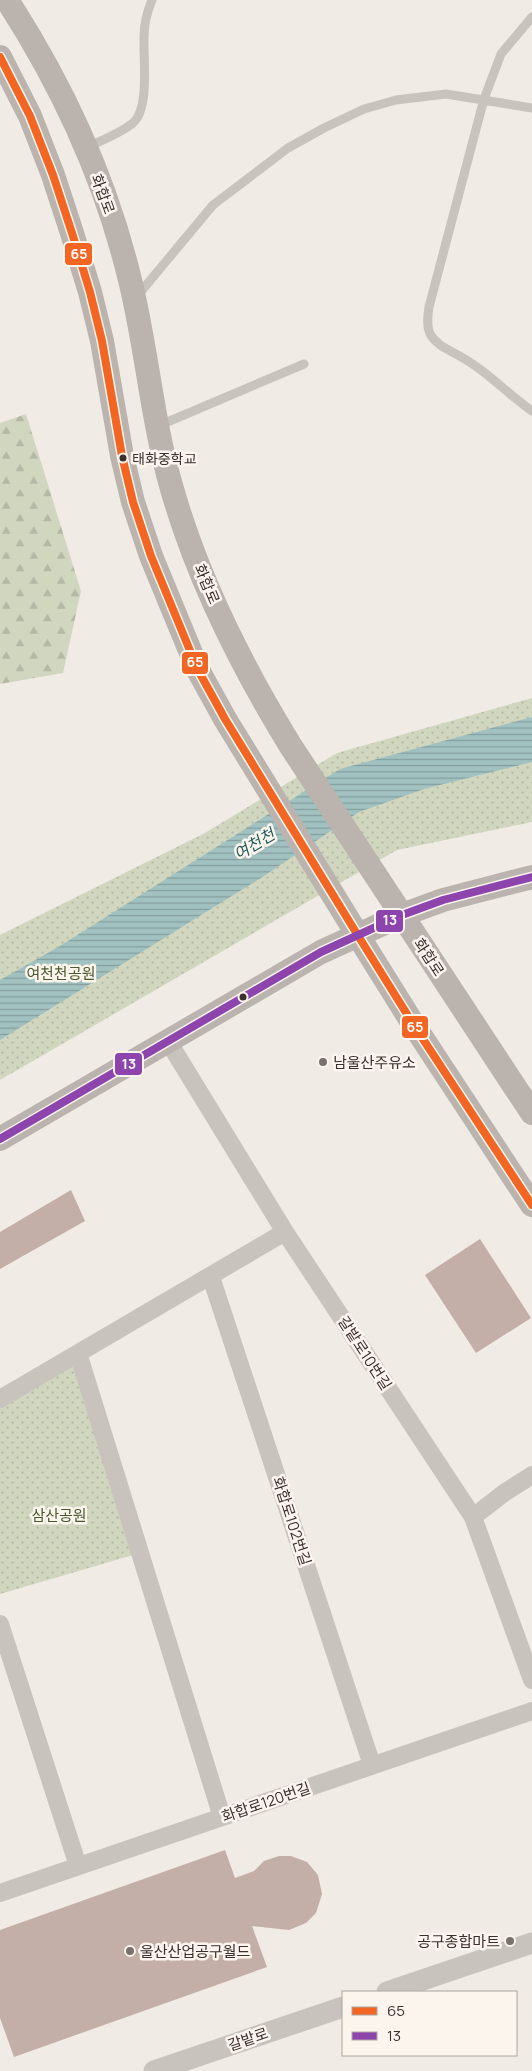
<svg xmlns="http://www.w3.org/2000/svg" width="532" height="2071" viewBox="0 0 532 2071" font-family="Manrope,'Noto Sans KR',sans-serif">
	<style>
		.forest { fill: url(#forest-firs) }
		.park { fill: url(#park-dots) }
		.water { fill: url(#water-rules) }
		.building { fill: #c3afa7 }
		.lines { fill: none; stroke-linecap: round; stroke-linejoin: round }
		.service { stroke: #c9c3be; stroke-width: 9 }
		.minor { stroke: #c9c3be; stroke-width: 18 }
		.tertiary { stroke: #c9c3be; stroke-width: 21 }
		.secondary { stroke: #bab3ae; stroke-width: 24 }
		.bus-1-casing { stroke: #fbf5ee; stroke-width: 11 }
		.bus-2-casing { stroke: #fbf5ee; stroke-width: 11 }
		.bus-1 { stroke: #f26522; stroke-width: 8 }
		.bus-2 { stroke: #8e44ad; stroke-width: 8 }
		.bus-dot { fill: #3b302b; stroke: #fbf5ee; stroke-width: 2 }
		.poi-dot { fill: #7a716c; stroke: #fbf5ee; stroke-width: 2 }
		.labels { text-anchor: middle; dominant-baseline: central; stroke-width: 5; stroke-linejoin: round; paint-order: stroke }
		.bus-label { font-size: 14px; fill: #3b302b; stroke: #fbf5ee; text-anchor: start }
		.street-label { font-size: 15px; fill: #3b302b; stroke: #fbf5ee }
		.park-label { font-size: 15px; fill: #4a5a2e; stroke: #fbf5ee }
		.poi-label { font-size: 15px; fill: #3b302b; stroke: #fbf5ee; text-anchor: start }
		.water-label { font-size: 16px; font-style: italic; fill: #1f5a5e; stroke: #fbf5ee }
		.line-badge { stroke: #fbf5ee; stroke-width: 2 }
		.badge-label { font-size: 14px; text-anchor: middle; font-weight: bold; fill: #fff }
	</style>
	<defs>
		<pattern id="forest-firs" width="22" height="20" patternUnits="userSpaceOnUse" patternTransform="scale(1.25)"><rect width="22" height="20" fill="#d1d6bf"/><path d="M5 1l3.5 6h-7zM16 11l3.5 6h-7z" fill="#b4b8a4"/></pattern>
		<pattern id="park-dots" width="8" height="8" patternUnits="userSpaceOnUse" patternTransform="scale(1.25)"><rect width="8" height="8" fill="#d1d6bf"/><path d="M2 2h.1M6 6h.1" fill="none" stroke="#b4b8a4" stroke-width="1.8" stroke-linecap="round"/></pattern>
		<pattern id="water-rules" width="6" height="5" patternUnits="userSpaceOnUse" patternTransform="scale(1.25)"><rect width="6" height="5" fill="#a1c2c1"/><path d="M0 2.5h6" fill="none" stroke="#849e9d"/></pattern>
	</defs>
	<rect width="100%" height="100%" fill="#f0ebe5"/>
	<path class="forest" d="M26,414L81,591L63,673L0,684V423Z"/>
	<path class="park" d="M532,698V822L397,850L0,1080V935L205,833L337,753Z
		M74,1363L133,1555L0,1594V1407Z"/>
	<path class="water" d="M532,717V762L424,789L359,812L261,878L0,1040V980L60,946L340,769Z"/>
	<path class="building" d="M71,1190L85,1221L0,1269V1232Z
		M480,1239L531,1318L476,1353L425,1275Z
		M225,1850L235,1878L254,1871L264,1861L279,1856H291L307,1862L318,1875L322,1894L316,1913L306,1923L289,1930L252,1926L267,1967L14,2057L0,2018V1930Z"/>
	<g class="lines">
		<path class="service" d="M532,17L501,54L484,99L429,307C428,315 426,325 430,334C435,343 445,348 454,353C484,368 505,392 532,411
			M86,148C100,141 121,133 133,123C150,108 143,59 144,37C144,24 147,12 152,0
			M138,295L213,205L288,148L324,128L364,109L396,100L446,94L532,108
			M158,426L304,364"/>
		<path class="minor" d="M168,1041L285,1232L473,1517L532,1680
			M211,1277L372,1765
			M78,1353L222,1817
			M0,1399L285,1232
			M473,1517L504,1493L532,1475
			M0,1624L78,1866
			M0,1893L532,1711"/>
		<path class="tertiary" d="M387,1992L532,1943
			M154,2071L343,2007"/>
		<path class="secondary" d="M7,0C62,85 106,180 130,280C147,349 152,421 172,489C198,580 241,665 290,745L532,1113
			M0,57L30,116L53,175L72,233L90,292L102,341L122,456L133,502L151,556L198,670L225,719L357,934L415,1027L532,1205
			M0,1139L321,952L402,915L443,900L532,877"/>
		<defs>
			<path id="bus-1" d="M0,57L30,116L53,175L72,233L90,292L102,341L122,456L133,502L151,556L198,670L225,719L357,934L415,1027L532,1205"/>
			<path id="bus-2" d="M0,1139L321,952L402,915L443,900L532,877"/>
		</defs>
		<use href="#bus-1" class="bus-1-casing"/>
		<use href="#bus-2" class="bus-2-casing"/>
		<use href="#bus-1" class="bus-1"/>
		<use href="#bus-2" class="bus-2"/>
	</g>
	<g class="bus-dot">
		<circle cx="123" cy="458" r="4.5"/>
		<circle cx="243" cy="997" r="4.5"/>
	</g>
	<g class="poi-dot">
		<circle cx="323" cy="1062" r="5"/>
		<circle cx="510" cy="1941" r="5"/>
		<circle cx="130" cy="1951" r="5"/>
	</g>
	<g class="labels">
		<g class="bus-label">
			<text x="132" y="458">태화중학교</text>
		</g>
		<g class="street-label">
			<text transform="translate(103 194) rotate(70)">화합로</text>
			<text transform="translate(207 584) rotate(67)">화합로</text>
			<text transform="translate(429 957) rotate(57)">화합로</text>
			<text transform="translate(365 1353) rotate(57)">갈밭로10번길</text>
			<text transform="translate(292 1521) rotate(72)">화합로102번길</text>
			<text transform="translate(266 1802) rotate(-19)">화합로120번길</text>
			<text transform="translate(248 2039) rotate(-19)">갈밭로</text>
		</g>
		<g class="park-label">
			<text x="61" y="973">여천천공원</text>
			<text x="59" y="1515">삼산공원</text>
		</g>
		<g class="poi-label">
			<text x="333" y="1062">남울산주유소</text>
			<text x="500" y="1941" text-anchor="end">공구종합마트</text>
			<text x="140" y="1951">울산산업공구월드</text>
		</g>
		<g class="water-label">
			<text transform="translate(254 844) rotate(-31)">여천천</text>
		</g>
	</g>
	<g class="line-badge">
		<rect x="64" y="242" width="29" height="24" rx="5" fill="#f26522"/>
		<rect x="181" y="651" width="28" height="24" rx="5" fill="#f26522"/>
		<rect x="375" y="909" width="29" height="24" rx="5" fill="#8e44ad"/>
		<rect x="401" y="1015" width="28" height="24" rx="5" fill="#f26522"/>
		<rect x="114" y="1052" width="29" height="24" rx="5" fill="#8e44ad"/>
	</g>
	<g class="badge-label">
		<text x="79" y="259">65</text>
		<text x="195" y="667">65</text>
		<text x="390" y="925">13</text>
		<text x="415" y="1032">65</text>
		<text x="129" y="1069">13</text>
	</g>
	<rect x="342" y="1991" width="175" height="65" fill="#fbf5ee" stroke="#aea6a0"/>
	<rect x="352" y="2007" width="25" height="8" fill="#f26522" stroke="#aea6a0"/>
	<text x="387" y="2016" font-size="15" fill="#3b302b">65</text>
	<rect x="352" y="2032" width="25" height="8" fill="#8e44ad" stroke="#aea6a0"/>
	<text x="387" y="2041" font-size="15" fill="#3b302b">13</text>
</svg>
